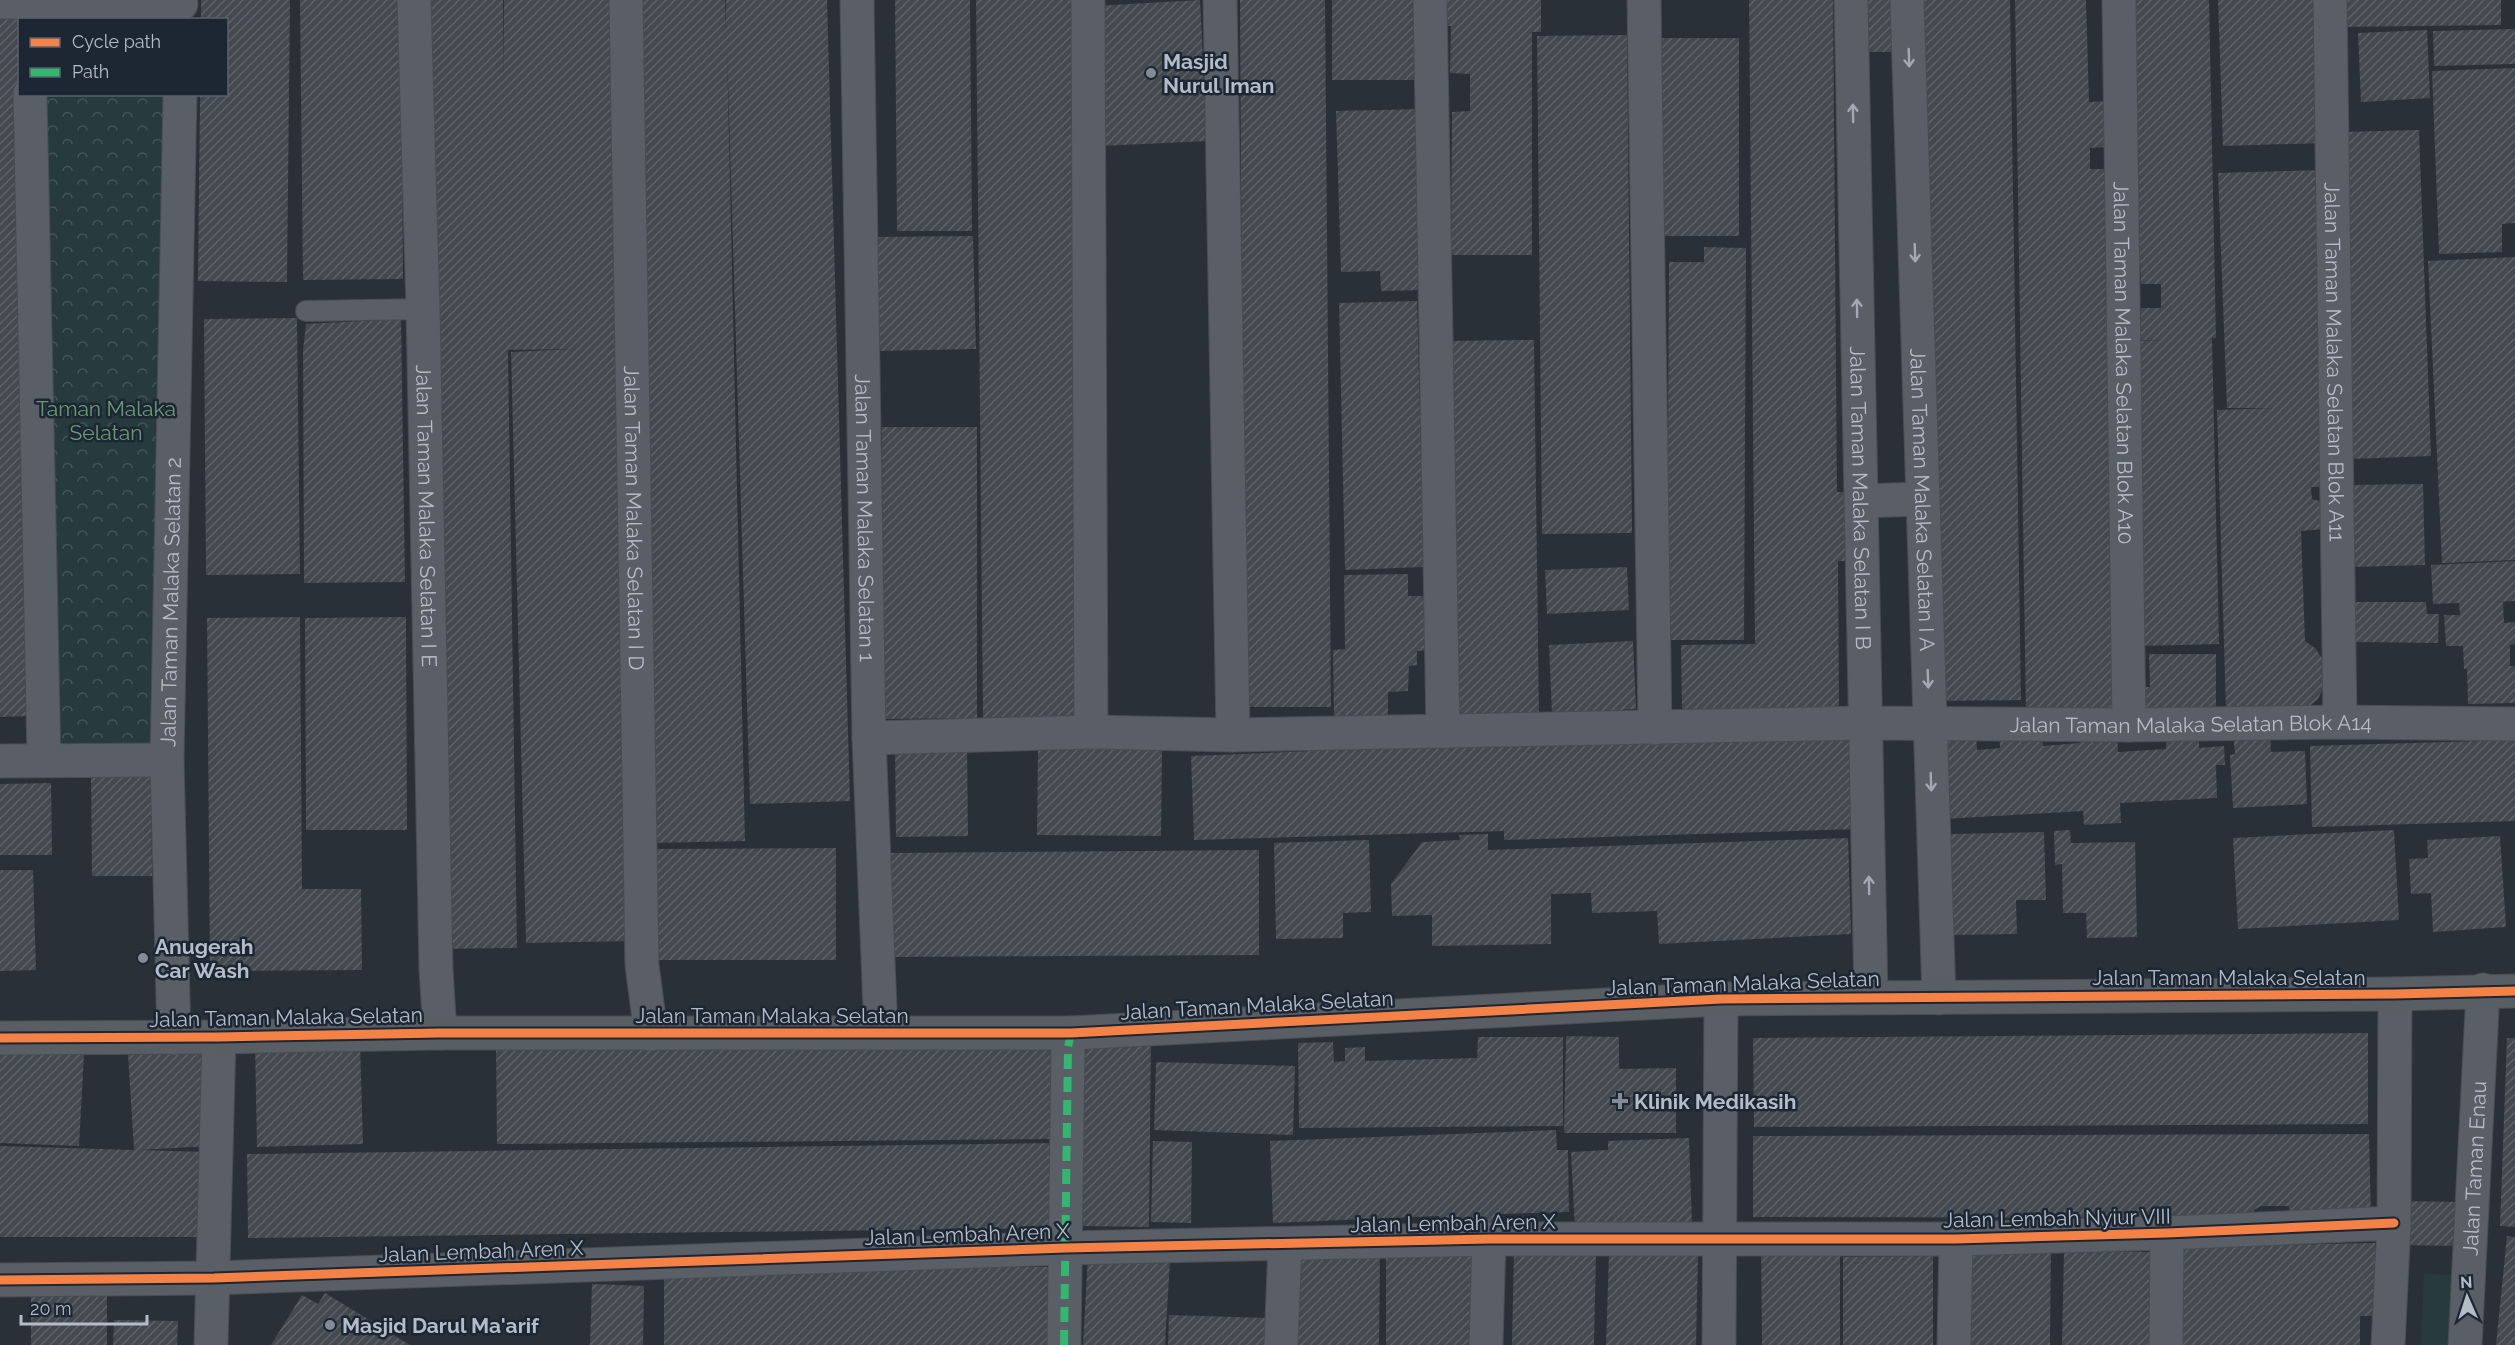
<svg xmlns="http://www.w3.org/2000/svg" width="2515" height="1345" viewBox="0 0 2515 1345" font-family="Raleway,sans-serif">
	<style>
		.forest { fill: url(#forest-crowns) }
		.pitch { fill: #273a3e }
		.building { fill: url(#building-hatch) }
		.lines { fill: none; stroke-linecap: round; stroke-linejoin: round }
		.lane-casing { stroke: #484c53; stroke-width: 22 }
		.street-casing { stroke: #484c53; stroke-width: 35 }
		.secondary-casing { stroke: #484c53; stroke-width: 35 }
		.lane { stroke: #5a5e66; stroke-width: 20 }
		.street { stroke: #5a5e66; stroke-width: 33 }
		.secondary { stroke: #595d64; stroke-width: 33 }
		.quiet { stroke: #33b770; stroke-width: 8; stroke-dasharray: 15 8; stroke-linecap: butt }
		.cycleway-casing { stroke: #1d2633; stroke-width: 13 }
		.cycleway { stroke: #f48246; stroke-width: 9 }
		.oneway { stroke: #a2a9b5 }
		.poi-dot { fill: #848b96; stroke: #1d2633; stroke-width: 2 }
		.labels { text-anchor: middle; dominant-baseline: central; stroke-width: 5; stroke-linejoin: round; paint-order: stroke }
		.poi-label { font-size: 21px; font-weight: bold; fill: #b4bcc9; stroke: #1d2633; text-anchor: start }
		.street-label { font-size: 21px; fill: #b4bcc9; stroke: #1d2633 }
		.park-label { font-size: 21px; fill: #6b9a76; stroke: #1d2633 }
	</style>
	<defs>
		<pattern id="forest-crowns" width="20" height="18" patternUnits="userSpaceOnUse" patternTransform="scale(1.5)"><rect width="20" height="18" fill="#273a3e"/><path d="M2 6a3 3 0 1 1 6 0M12 15a3 3 0 1 1 6 0" fill="none" stroke="#445559"/></pattern>
		<pattern id="building-hatch" width="6" height="6" patternUnits="userSpaceOnUse" patternTransform="scale(1.5)"><rect width="6" height="6" fill="#444950"/><path d="M-1 1l2-2M0 6l6-6M5 7l2-2" fill="none" stroke="#5d6168"/></pattern>
	</defs>
	<rect width="100%" height="100%" fill="#2a3038"/>
	<path class="forest" d="M47,95H166V746H47Z"/>
	<path class="pitch" d="M2424,1274L2461,1275L2459,1345H2421Z"/>
	<path class="building" d="M201,0H290L287,282L198,281L200,94H226V20H201Z
		M300,0H401L403,279L303,280Z
		M427,0H503L504,82V0H611L631,941L526,943L511,352L574,349L508,350L517,948L441,949Z
		M634,0H725L726,31V0H827L850,801L750,804L727,48L745,841L653,843Z
		M895,0H970L972,231H897Z
		M976,0H1073L1080,717L983,718Z
		M1200,0L1207,141L1101,146L1094,6Z
		M1240,0H1325L1331,707H1236L1242,349Z
		M1332,0H1422L1423,80H1332Z
		M1445,0H1541V32H1532V255H1451L1452,112L1470,111V74L1450,73L1451,26H1445Z
		M1749,0H1833L1837,492H1854L1855,561H1838L1839,710L1682,712L1681,645L1755,644Z
		M1860,0H1900V52H1860Z
		M1922,0H2010L2021,700L1934,701Z
		M2015,0H2086L2089,102L2105,101L2107,147L2090,148V169H2110L2119,715L2026,716Z
		M2135,0H2209L2216,338H2212L2219,644L2140,646L2133,341L2163,340H2141V308H2161V284H2141L2140,262H2131V230L2140,229V224L2131,225V200H2139L2137,78L2129,71L2130,62L2136,56Z
		M2218,0H2320L2324,143L2223,146Z
		M2341,0H2501V25L2341,27Z
		M0,6H26L27,20H20V94L29,716L0,717Z
		M2515,29V64L2434,66L2433,31Z
		M2427,30L2430,98L2361,102L2358,33Z
		M1627,35L1632,533L1542,534L1537,36Z
		M1660,38H1739V236H1661Z
		M2515,68V223L2502,224V252L2439,254L2432,71Z
		M1422,109L1427,290L1381,291L1380,271L1341,272L1336,111Z
		M2419,130L2431,456L2352,459L2341,132Z
		M2322,170L2324,487H2311L2312,499L2323,502L2324,529L2301,531L2305,641L2315,648L2324,661L2325,684L2318,699L2307,708L2226,711L2217,410L2275,408H2227L2218,173Z
		M973,236L976,349L877,351L876,237Z
		M1704,247L1746,248L1744,640H1667L1669,262H1704Z
		M2515,257V560L2442,563L2428,261Z
		M1417,301L1424,567L1345,570L1339,303Z
		M297,318L300,574L206,575L204,319Z
		M401,319L405,582L304,583L303,350L306,324Z
		M1534,340L1539,715L1448,716L1443,341Z
		M882,427H977V718L883,719Z
		M2423,484L2425,565L2352,567L2350,485Z
		M2515,561V601L2495,602H2503L2504,623L2515,622V644L2510,645V666H2515V703L2468,704L2467,669H2464L2463,646H2446L2444,615H2460L2459,603L2433,604L2431,565Z
		M1627,567L1629,610L1547,614L1545,570Z
		M1408,574V596H1431L1433,650L1417,651V665L1409,666L1408,691L1388,692V719H1334L1333,650L1345,649L1344,575Z
		M2351,602H2426L2427,614H2439L2438,643L2352,642Z
		M300,617L302,889H361L362,970L210,971L207,618Z
		M406,617L407,830H306L305,618Z
		M1633,641L1636,709L1552,714L1549,645Z
		M2149,654H2216V712L2134,713V687H2150Z
		M2042,729L2043,746L2080,743V734L2117,732L2118,752L2166,749V741L2199,739V748L2224,746L2225,765H2216L2217,798L2120,803L2121,823L2084,825L2083,811L1944,819L1940,737L1976,736L1977,750L2000,748L1999,731Z
		M2270,730L2271,752L2305,751L2307,804L2233,808L2230,755L2235,754L2233,732Z
		M1854,734L1857,829L1504,840V831L1194,840L1191,756L1312,751V741Z
		M2515,740V821L2312,827L2310,746Z
		M967,744L968,836L896,837L895,745Z
		M1038,748L1162,750L1161,836L1037,835Z
		M91,777H151L152,876H92Z
		M51,783L52,855H0V784Z
		M2070,830L2071,843L2135,842L2137,937L2087,938L2086,913H2063L2062,864L2055,865L2054,831Z
		M2394,830L2399,920L2238,929L2233,838Z
		M2044,832L2046,900H2016L2017,934L1951,935L1949,834Z
		M1488,834V850L1848,838L1851,934L1659,944L1657,911L1592,913L1591,893L1551,894V944L1432,946V915L1392,916L1391,884L1422,842L1460,840L1459,835Z
		M2500,836L2506,927L2433,932L2431,893L2411,894L2409,859L2428,858L2427,840Z
		M1369,840L1371,912L1343,913V938L1276,939L1274,843Z
		M836,848V960H655L654,849Z
		M1259,850V955L892,957L891,853Z
		M0,870H33L36,970L0,971Z
		M2368,1033V1124L1754,1127L1753,1038Z
		M1566,1036L1619,1037V1069L1676,1068V1133H1564Z
		M1084,1037L1151,1038L1149,1227L1082,1226Z
		M1478,1037H1563V1126L1299,1128L1298,1043L1333,1042L1334,1062L1345,1061V1048L1365,1047V1061L1477,1058Z
		M2507,1038H2515V1227L2500,1226Z
		M1055,1041L1056,1139L497,1144L496,1047Z
		M360,1042L363,1144L257,1147L255,1045Z
		M0,1050L84,1054L79,1146L0,1143Z
		M205,1050L210,1146L140,1150L205,1152L204,1237H0V1146L134,1150L128,1054Z
		M1156,1062L1295,1066L1293,1135L1154,1130Z
		M1556,1130L1557,1150H1568L1569,1212L1497,1214V1227L1439,1230V1216L1273,1223L1270,1141Z
		M2369,1134L2371,1220L2289,1223V1206H2261L2254,1210L2252,1218L1753,1217V1136Z
		M1689,1138L1692,1225L1575,1231L1571,1152L1608,1150V1141Z
		M1153,1141L1192,1142L1191,1223L1151,1222Z
		M1054,1143L1055,1228L248,1238L247,1154Z
		M2398,1201L2466,1202L2465,1246L2397,1245Z
		M2507,1236L2515,1237V1345H2496Z
		M2375,1243L2377,1316H2360V1345H2177L2174,1247Z
		M1968,1245L2051,1246L2050,1345H1967Z
		M1761,1248H1840V1345H1762Z
		M1514,1251L1596,1253L1594,1345H1512Z
		M2064,1251L2153,1252L2152,1345H2062Z
		M1386,1253H1480L1479,1345H1386Z
		M1609,1254L1698,1256L1696,1345H1606Z
		M1293,1255H1380L1379,1345H1293Z
		M1088,1256L1170,1260L1165,1345H1083Z
		M1933,1256V1345H1843V1257Z
		M664,1264L1050,1267L1049,1345H664Z
		M592,1284L644,1286L643,1345H590Z
		M325,1293L410,1345H271L302,1295L318,1304Z
		M31,1296H107V1345H31Z
		M1169,1315L1268,1318L1267,1345H1168Z
		M114,1320L178,1321L177,1345H113Z"/>
	<g class="lines">
		<defs>
			<path id="lane" d="M306,311L423,309"/>
			<g id="street">
				<path id="s1" d="M414,0L423,309L436,969L440,1033"/>
				<path id="s2" d="M626,0L642,965L651,1034"/>
				<path id="s3" d="M857,0L869,738L881,1033"/>
				<path d="M1088,0L1091,732"/>
				<path d="M1220,0L1233,735"/>
				<path d="M1430,0L1443,731"/>
				<path d="M1644,0L1655,728"/>
				<path id="s4" d="M1851,0L1871,996"/>
				<path id="s5" d="M1907,0L1939,998"/>
				<path id="s6" d="M2119,0L2129,725"/>
				<path id="s7" d="M2330,0L2340,722"/>
				<path d="M0,2L181,4"/>
				<path d="M30,94L44,760"/>
				<path d="M1861,501L1922,499"/>
				<path id="s8" d="M869,738L1091,732L1233,735L1865,723L2129,725L2340,722L2515,724"/>
				<path d="M0,761L167,760"/>
				<path id="s9" d="M174,1038L167,760L180,94"/>
				<path d="M0,1280L214,1278L1066,1248L1489,1239H1956L2167,1233L2394,1223"/>
				<path d="M211,1345L219,1037"/>
				<path d="M1064,1345L1068,1047L1071,1033"/>
				<path d="M1281,1345L1285,1245"/>
				<path d="M1486,1345L1489,1239"/>
				<path d="M1719,1345L1721,999"/>
				<path d="M1954,1345L1956,1239"/>
				<path d="M2166,1345L2167,1233"/>
				<path d="M2388,1345L2394,1223L2395,994"/>
				<path id="s10" d="M2465,1345L2483,990"/>
			</g>
			<path id="secondary" d="M0,1038L219,1037L440,1033H1071L1721,999L2395,994L2515,991"/>
		</defs>
		<use href="#lane" class="lane-casing"/>
		<use href="#street" class="street-casing"/>
		<use href="#secondary" class="secondary-casing"/>
		<use href="#lane" class="lane"/>
		<use href="#street" class="street"/>
		<use href="#secondary" class="secondary"/>
		<path class="quiet" d="M1064,1345L1068,1047L1071,1033"/>
		<defs>
			<path id="cycleway" d="M0,1038L219,1037L440,1033H1071L1721,999L2395,994L2515,991
				M0,1280L214,1278L1066,1248L1489,1239H1956L2167,1233L2394,1223"/>
		</defs>
		<use href="#cycleway" class="cycleway-casing"/>
		<use href="#cycleway" class="cycleway"/>
	</g>
	<defs><path id="oneway-shaft" d="M-6 0H5M1.5-3L5.5 0L1.5 3" fill="none" stroke-width="1.6" stroke-linecap="round" stroke-linejoin="round" transform="scale(1.5)"/></defs>
	<g class="oneway">
		<use href="#oneway-shaft" transform="translate(1909 58) rotate(88)"/>
		<use href="#oneway-shaft" transform="translate(1853 113) rotate(-91)"/>
		<use href="#oneway-shaft" transform="translate(1915 253) rotate(88)"/>
		<use href="#oneway-shaft" transform="translate(1857 308) rotate(-91)"/>
		<use href="#oneway-shaft" transform="translate(1928 679) rotate(88)"/>
		<use href="#oneway-shaft" transform="translate(1931 782) rotate(88)"/>
		<use href="#oneway-shaft" transform="translate(1869 885) rotate(-91)"/>
	</g>
	<g class="poi-dot">
		<circle cx="1151" cy="73" r="6"/>
		<circle cx="143" cy="958" r="6"/>
		<path d="M1617 1092h6v6h6v6h-6v6h-6v-6h-6v-6h6z"/>
		<circle cx="330" cy="1325" r="6"/>
	</g>
	<g class="labels">
		<g class="poi-label">
			<text x="1163" y="61">Masjid<tspan x="1163" dy="24">Nurul Iman</tspan></text>
			<text x="155" y="946">Anugerah<tspan x="155" dy="24">Car Wash</tspan></text>
			<text x="1634" y="1101">Klinik Medikasih</text>
			<text x="342" y="1325">Masjid Darul Ma'arif</text>
		</g>
		<g class="street-label">
			<text stroke="none"><textPath href="#s7" startOffset="362">Jalan Taman Malaka Selatan Blok A11</textPath></text>
			<text stroke="none"><textPath href="#s6" startOffset="363">Jalan Taman Malaka Selatan Blok A10</textPath></text>
			<text stroke="none"><textPath href="#s4" startOffset="498">Jalan Taman Malaka Selatan I B</textPath></text>
			<text stroke="none"><textPath href="#s5" startOffset="500">Jalan Taman Malaka Selatan I A</textPath></text>
			<text stroke="none"><textPath href="#s1" startOffset="516">Jalan Taman Malaka Selatan I E</textPath></text>
			<text stroke="none"><textPath href="#s2" startOffset="518">Jalan Taman Malaka Selatan I D</textPath></text>
			<text stroke="none"><textPath href="#s3" startOffset="518">Jalan Taman Malaka Selatan 1</textPath></text>
			<text stroke="none"><textPath href="#s9" startOffset="436">Jalan Taman Malaka Selatan 2</textPath></text>
			<text stroke="none"><textPath href="#s8" startOffset="1322">Jalan Taman Malaka Selatan Blok A14</textPath></text>
			<text x="2229" y="977">Jalan Taman Malaka Selatan</text>
			<text transform="translate(1743 983) rotate(-2)">Jalan Taman Malaka Selatan</text>
			<text transform="translate(1257 1005) rotate(-3)">Jalan Taman Malaka Selatan</text>
			<text x="772" y="1015">Jalan Taman Malaka Selatan</text>
			<text transform="translate(286 1017) rotate(-1)">Jalan Taman Malaka Selatan</text>
			<text stroke="none"><textPath href="#s10" startOffset="177">Jalan Taman Enau</textPath></text>
			<text transform="translate(2057 1218) rotate(-1)">Jalan Lembah Nyiur VIII</text>
			<text transform="translate(1453 1223) rotate(-1)">Jalan Lembah Aren X</text>
			<text transform="translate(967 1234) rotate(-2)">Jalan Lembah Aren X</text>
			<text transform="translate(481 1251) rotate(-2)">Jalan Lembah Aren X</text>
		</g>
		<g class="park-label">
			<text x="106" y="408">Taman Malaka<tspan x="106" dy="24">Selatan</tspan></text>
		</g>
	</g>
	<rect x="18" y="18" width="210" height="78" fill="#1d2633" stroke="#59626f" stroke-width="1.5"/>
	<rect x="30" y="38" width="30" height="9" fill="#f48246" stroke="#59626f" stroke-width="1.5"/>
	<text x="72" y="48" font-size="18" fill="#b4bcc9">Cycle path</text>
	<rect x="30" y="68" width="30" height="9" fill="#33b770" stroke="#59626f" stroke-width="1.5"/>
	<text x="72" y="78" font-size="18" fill="#b4bcc9">Path</text>
	<g transform="translate(2467 1297) rotate(357)" stroke="#1d2633" stroke-width="4.5" paint-order="stroke">
	<path d="M0-4.5L10 22L0 15L-10 22Z" fill="#b4bcc9"/>
	<text y="-9" font-size="16" font-weight="bold" text-anchor="middle" fill="#b4bcc9">N</text>
	</g>
	<path d="M21 1315v9h126v-9" fill="none" stroke="#b4bcc9" stroke-width="3"/>
	<text x="30" y="1315" font-size="18" fill="#b4bcc9" stroke="#1d2633" stroke-width="4.5" paint-order="stroke">20 m</text>
</svg>
